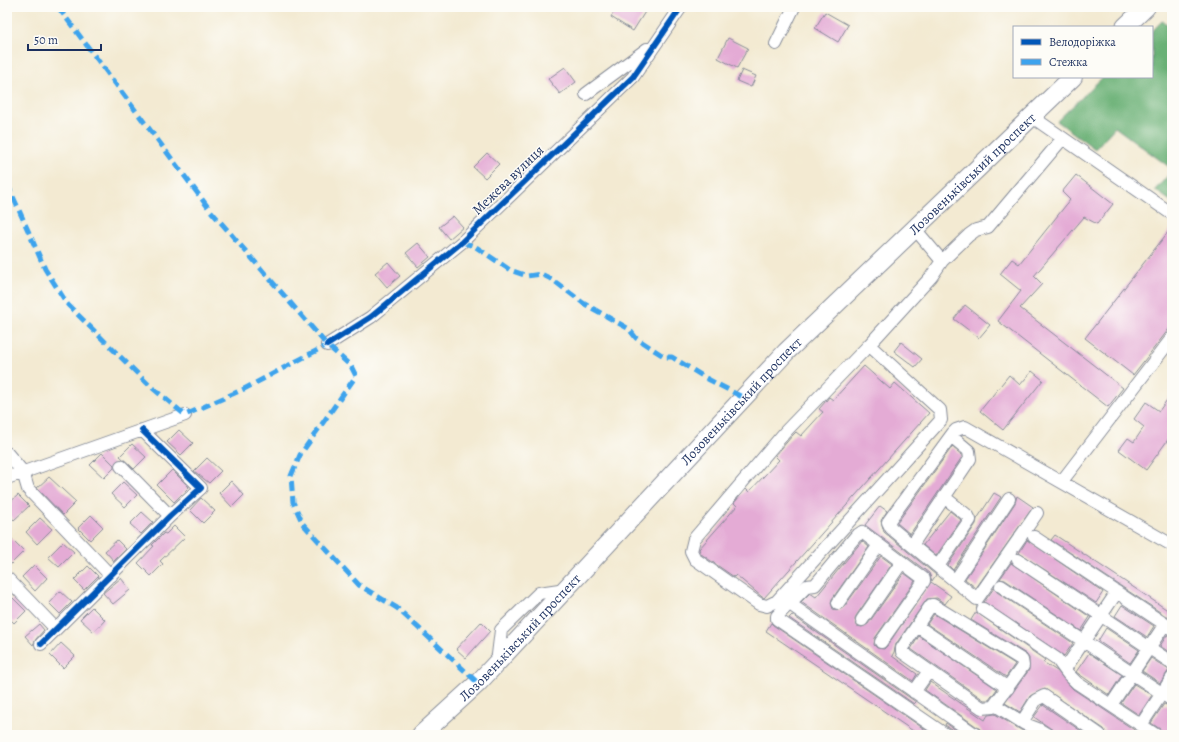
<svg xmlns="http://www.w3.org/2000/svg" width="1179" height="742" viewBox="0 0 1179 742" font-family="Alegreya,serif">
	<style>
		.forest { fill: #69b075; stroke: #42706a }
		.building { fill: #e4abd5 }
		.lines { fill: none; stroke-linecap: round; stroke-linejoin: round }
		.minor-casing { stroke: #878c98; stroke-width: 14 }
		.highway-casing { stroke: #878c98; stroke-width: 20 }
		.minor { stroke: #fff; stroke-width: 12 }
		.highway { stroke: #fff; stroke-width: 18 }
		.quiet { stroke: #3da3ed; stroke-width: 5; stroke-dasharray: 10 5; stroke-linecap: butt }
		.cycleway-casing { stroke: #fdfcf7; stroke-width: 8 }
		.cycleway { stroke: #0057b8; stroke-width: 6 }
		.labels { text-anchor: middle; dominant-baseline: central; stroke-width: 3; stroke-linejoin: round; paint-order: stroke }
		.street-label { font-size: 14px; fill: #1b2f5e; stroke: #fdfcf7 }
	</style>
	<rect width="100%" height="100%" fill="#fdfcf7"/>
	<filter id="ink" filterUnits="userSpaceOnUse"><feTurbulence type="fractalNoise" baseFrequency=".025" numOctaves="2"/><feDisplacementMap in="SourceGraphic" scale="8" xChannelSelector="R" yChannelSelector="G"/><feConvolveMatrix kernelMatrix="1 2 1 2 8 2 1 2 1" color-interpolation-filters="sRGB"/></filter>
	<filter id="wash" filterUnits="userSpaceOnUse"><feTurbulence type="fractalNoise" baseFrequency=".012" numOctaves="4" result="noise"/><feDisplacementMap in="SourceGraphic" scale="16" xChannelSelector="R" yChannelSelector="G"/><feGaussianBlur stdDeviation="0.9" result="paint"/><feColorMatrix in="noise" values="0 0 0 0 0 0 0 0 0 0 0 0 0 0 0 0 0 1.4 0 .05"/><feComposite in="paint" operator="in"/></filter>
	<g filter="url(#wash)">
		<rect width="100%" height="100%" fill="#f3ead2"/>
		<path class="forest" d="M1162,21L1172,27V169L1115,127L1095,149L1057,121L1103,77H1152V31Z
			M1172,171V202L1155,190Z"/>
		<g id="blocks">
			<path class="building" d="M617,7H648L633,31L611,17Z
				M825,12L848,25L838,42L815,28Z
				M728,38L748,48L737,68L718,58Z
				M565,67L576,82L560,94L548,79Z
				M742,70L756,76L751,87L737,81Z
				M487,153L499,164L485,178L473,167Z
				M1076,175L1113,204L1097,224L1084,217L1034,276L1042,284L1020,308L1123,388L1108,407L998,321L1021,291L1000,274L1012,259L1019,264L1070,200L1062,192Z
				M453,216L463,227L449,239L439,227Z
				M1172,227V325L1133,375L1085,338Z
				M418,243L430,257L418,267L406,253Z
				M388,262L400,276L387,287L375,273Z
				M965,305L990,325L979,338L954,319Z
				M901,342L922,359L915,367L894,351Z
				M864,366L890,389L895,383L929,413L764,598L762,597L736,575L734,577L701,554L699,549L737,506L734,503L746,489L749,492L779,460L775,456L792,436L796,432L801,436L823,412L819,409L826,401L829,397L833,400Z
				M1032,371L1043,380L1003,430L980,411L1009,375L1020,385Z
				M1172,393V434L1146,470L1119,450L1128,438L1134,442L1144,427L1134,419L1146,402L1159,411Z
				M179,430L193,443L181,455L167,442Z
				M132,444L146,457L134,469L120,456Z
				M952,447L962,455V457L910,534L897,523Z
				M102,453L114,465V468L104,478L90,465Z
				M207,458L221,471L209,483L194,471Z
				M172,470L189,487L174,502L157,485Z
				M49,477L76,502L63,515L37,488Z
				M231,481L244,495L232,507L219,493Z
				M123,482L137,495L125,507L111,494Z
				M994,493L1001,497L953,570L948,565L976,524L977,519Z
				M18,495L29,506L14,520L7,513V505Z
				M1017,496L1033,507L976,588L965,579L1015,503Z
				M201,498L215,511L203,523L190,510Z
				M880,506L887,511L881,521L884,532L936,575L932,581L929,573L865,525Z
				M950,511L961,520L936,556L923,545Z
				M142,512L153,522L141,534L130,524Z
				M91,515L103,527L90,540L78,528Z
				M40,518L52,529L37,544L26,532Z
				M174,526L185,537L160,561L163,564L151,576L138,563L154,546L152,545L164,533L166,534Z
				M1055,535L1172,613V620L1051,540Z
				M11,538L24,551L7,568V542Z
				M117,540L126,549L114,561L105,551Z
				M1027,540L1103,592L1096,603L1019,553Z
				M862,541L869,547L832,599L831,603L833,609L838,610L844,607L881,556L892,564L856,616L855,620L857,626L862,627L868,624L904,573L915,581L875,638L874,645L877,648L884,649L887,646L931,582L951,596L945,604L937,598L927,599L896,644L894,652L892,656L917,674L913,681L801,602L810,593L816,597Z
				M63,542L74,552L59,567L48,557Z
				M1011,563L1090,617L1081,631L1005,580L1000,579Z
				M34,565L47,578L35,591L22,577Z
				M88,566L98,576L84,590L74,580Z
				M121,578L130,590L113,604L103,593Z
				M994,588L997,592L1073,643L1064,656L984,602Z
				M60,591L72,602L60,614L49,603Z
				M13,598L26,611L14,623L7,616V604Z
				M1122,605L1154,626L1147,637L1115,616Z
				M92,607L105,620L94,632L80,619Z
				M976,612L1045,660L1043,662L1057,671L1073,689L1142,735H1107L1104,729L1045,689L1030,696L1020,712L1005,703L1029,670V658L1026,654L971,620Z
				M934,614L1015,664L1006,677L927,624Z
				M792,615L916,702L914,704L789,618Z
				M481,622L490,631L466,658L456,649Z
				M771,623L773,625L933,735H919L766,631Z
				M39,624L44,630L36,639L33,645L25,636Z
				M1106,628L1139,650L1130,663L1098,641Z
				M1167,635L1172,636V654L1160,646Z
				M919,636L997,689L989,700H984L911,649Z
				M61,643L75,656L63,668L50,655Z
				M1089,653L1122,675L1109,695L1076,672Z
				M1151,658L1169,670L1160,683L1142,671Z
				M930,682L985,720L988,715L995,714L1021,730L1032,735H983L980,729L925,690Z
				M1134,684L1152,695L1139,715L1121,703Z
				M1164,704L1172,707V735H1163L1160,729L1151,723Z
				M1043,705L1087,735H1060L1034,717Z
				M946,723L963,735H953L951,729L945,725Z"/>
		</g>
	</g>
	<g filter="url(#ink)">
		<use href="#blocks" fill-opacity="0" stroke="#878c98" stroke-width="1"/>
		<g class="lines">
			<defs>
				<path id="minor" d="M776,44L794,7
					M586,94L647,49
					M1031,116L1172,214
					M915,229L942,261
					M327,345L371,317L462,242L633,77L681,7
					M869,345L940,410L941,420L777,601L767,606L759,604L695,559L691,551L694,539L786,431L869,345L931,277L942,261L969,235L976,230L988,227L1063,138
					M7,453L23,472L28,489L111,576
					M121,466L170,516
					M7,478L185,415
					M1062,481L1172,338
					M1037,513L977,599L891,528L888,522L953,433L956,430L965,427L1172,545
					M1034,537L1172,629
					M912,545L970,459L969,451L951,436
					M1018,560L1172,663
					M938,566L970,520L968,516L944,497
					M7,578L56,629
					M955,581L1009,499
					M1001,586L1172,700
					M838,603L879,545
					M790,604L976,735
					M931,605H933L1022,660L1023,666L993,707L982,708L902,652V648Z
					M983,609L1057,659L1068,674L1077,683L1156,735
					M862,620L902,562
					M917,626L1008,688
					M881,642L924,581V579L862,532L856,536L815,585L807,586L777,616V619L946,735
					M41,644L170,516L201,488L142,430
					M497,663L501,630L539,593L566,589
					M1065,669L1117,592
					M914,692L929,671
					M995,705L1025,724L1038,729L1048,735
					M1111,705L1165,624
					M1022,722L1036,700L1044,696L1100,735
					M1141,725L1172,678"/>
				<g id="highway">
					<path d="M1125,27L1146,7"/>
					<path id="s1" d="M421,735L478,683L786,352L1073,77"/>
				</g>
			</defs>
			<use href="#minor" class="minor-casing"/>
			<use href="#highway" class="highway-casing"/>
			<use href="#minor" class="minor"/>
			<use href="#highway" class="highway"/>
			<path class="quiet" d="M58,7L210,210L327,345L351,366L356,376L300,455L291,476L293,502L303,524L359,585L397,608L478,683
				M7,183L45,269L68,305L149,385L185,415L244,389L327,345
				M462,242L476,247L510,270L527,276L541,274L553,280L583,303L629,329L636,338L651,348L665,357H672L704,377L744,398"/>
			<defs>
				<path id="cycleway" d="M327,345L371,317L462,242L633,77L681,7
					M41,644L170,516L201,488L142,430"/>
			</defs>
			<use href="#cycleway" class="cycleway-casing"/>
			<use href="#cycleway" class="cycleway"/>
		</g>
	</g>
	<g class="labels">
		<g class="street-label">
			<text stroke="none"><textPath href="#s1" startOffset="787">Лозовеньківський проспект</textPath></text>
			<text transform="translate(508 180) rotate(-44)">Межева вулиця</text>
			<text stroke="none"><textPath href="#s1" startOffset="463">Лозовеньківський проспект</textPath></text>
			<text stroke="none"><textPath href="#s1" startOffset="139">Лозовеньківський проспект</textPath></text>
		</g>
	</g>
	<rect width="1179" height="742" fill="none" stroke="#fdfcf7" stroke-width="24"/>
	<rect x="1013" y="26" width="140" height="52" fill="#fdfcf7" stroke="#a3aaba"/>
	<rect x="1021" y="39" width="20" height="6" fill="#0057b8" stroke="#a3aaba"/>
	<text x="1049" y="46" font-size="12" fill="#1b2f5e">Велодоріжка</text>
	<rect x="1021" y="59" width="20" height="6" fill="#3da3ed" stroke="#a3aaba"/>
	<text x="1049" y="66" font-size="12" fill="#1b2f5e">Стежка</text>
	<path d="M28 44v6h73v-6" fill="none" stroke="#1b2f5e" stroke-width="2"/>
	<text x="34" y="44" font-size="12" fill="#1b2f5e" stroke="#fdfcf7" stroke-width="3" paint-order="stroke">50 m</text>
</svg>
